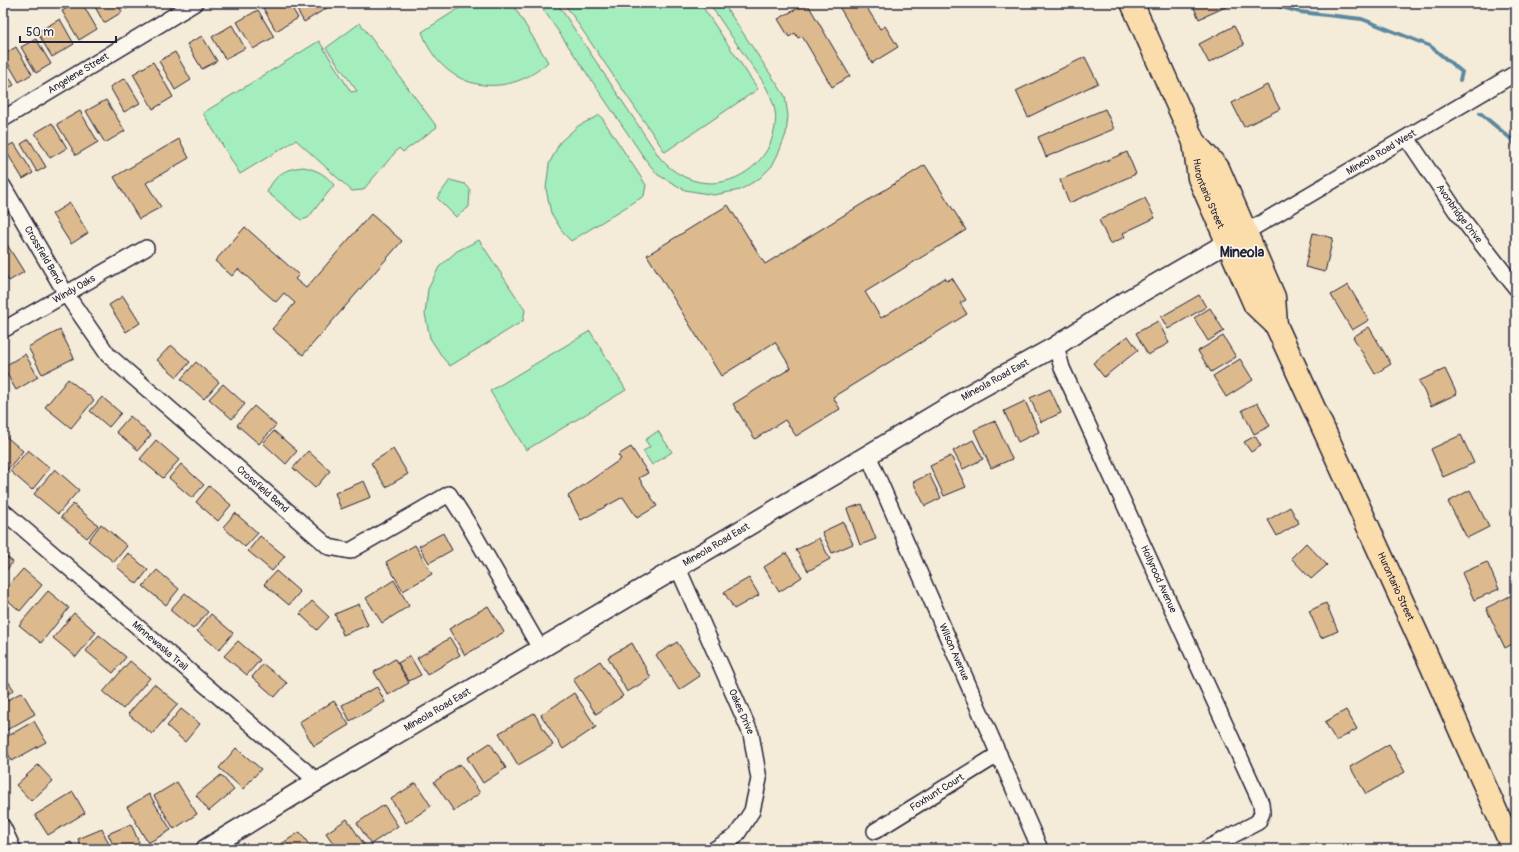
<svg xmlns="http://www.w3.org/2000/svg" width="1519" height="852" viewBox="0 0 1519 852" font-family="Pangolin,sans-serif">
	<style>
		.green { fill: #a4edbc; stroke: #63887c }
		.lines { fill: none; stroke-linecap: round; stroke-linejoin: round }
		.stream { stroke: #5c89a0; stroke-width: 4 }
		.building { fill: #dcba8e; stroke: #22223b }
		.minor-casing { stroke: #22223b; stroke-width: 18 }
		.tertiary-casing { stroke: #22223b; stroke-width: 22 }
		.primary-casing { stroke: #22223b; stroke-width: 25 }
		.minor { stroke: #fbf7ec; stroke-width: 15 }
		.tertiary { stroke: #fbf7ec; stroke-width: 19 }
		.primary { stroke: #fbddab; stroke-width: 22 }
		.labels { text-anchor: middle; dominant-baseline: central; stroke-width: 3.5; stroke-linejoin: round; paint-order: stroke }
		.street-label { font-size: 10px; fill: #22223b; stroke: #fbf7ec }
		.district-label { font-size: 14px; font-weight: bold; fill: #22223b; stroke: #fbf7ec }
	</style>
	<rect width="100%" height="100%" fill="#f5ebd9"/>
	<filter id="ink" filterUnits="userSpaceOnUse"><feTurbulence type="fractalNoise" baseFrequency=".025" numOctaves="2"/><feDisplacementMap in="SourceGraphic" scale="8" xChannelSelector="R" yChannelSelector="G"/><feConvolveMatrix kernelMatrix="1 2 1 2 8 2 1 2 1" color-interpolation-filters="sRGB"/></filter>
	<g filter="url(#ink)">
		<path class="green" d="M467,3H512L548,62C515,94 461,95 433,54C428,48 425,39 422,32Z
			M539,3H557L660,158C667,166 677,174 687,178C719,192 756,175 770,144C774,134 777,122 775,111C771,90 757,73 745,56C733,38 721,21 709,3H723L785,96L788,116L786,134L779,152L772,166L760,178L740,190L714,195L685,190L658,175L645,159Z
			M564,3H700L758,89L665,152Z
			M360,23L437,127L403,152L399,148L363,190L352,191L296,140L240,174L203,113L319,41L351,92L357,91L326,48Z
			M600,115L646,185L644,196L571,241L564,234L551,213L546,189L549,164L560,142L578,126Z
			M304,167C317,170 325,174 334,185L308,218L301,220L267,192C276,174 284,169 304,167Z
			M450,180L465,184L470,189L469,207L456,217L437,198Z
			M479,240L525,310L523,321L450,366L443,358L430,338L425,314L428,289L439,267L457,251Z
			M590,331L626,390L526,450L490,391Z
			M658,431L672,452L652,465L643,451L650,447L645,440Z"/>
		<g class="lines">
			<path class="stream" d="M1267,3L1300,12L1362,19L1430,46L1462,72L1460,80
				M1480,113L1510,138L1516,147"/>
		</g>
		<path class="building" d="M76,3H82L97,29L79,40L62,11Z
			M93,3H117L122,12L104,23Z
			M122,3H137L126,9Z
			M263,3H289L298,18L276,31L261,4Z
			M293,3H328L330,6L304,22Z
			M807,3L850,76L832,87L802,36L798,38L795,33L789,37L778,19Z
			M837,3H864L880,29L885,26L898,47L872,63Z
			M1009,3H1022V5L1009,7Z
			M1192,3H1227L1228,6L1199,19Z
			M258,10L274,37L253,49L237,22Z
			M60,19L74,44L52,57L37,32Z
			M232,25L245,48L225,59L212,37Z
			M1234,26L1244,45L1209,63L1199,44Z
			M202,36L217,61L202,69L187,44Z
			M36,39L51,64L36,73L21,47Z
			M16,47L32,74L19,82L3,55Z
			M175,52L191,80L175,90L159,61Z
			M1085,57L1098,83L1028,117L1016,91Z
			M153,62L173,97L153,109L133,74Z
			M3,67L14,85L3,91Z
			M125,78L140,103L124,112L110,87Z
			M1267,85L1280,109L1244,127L1232,103Z
			M106,100L125,131L105,143L86,111Z
			M1105,109L1114,129L1046,157L1038,137Z
			M80,111L98,142L76,155L57,124Z
			M52,123L67,148L50,158L35,133Z
			M29,139L46,167L37,172L21,144Z
			M179,139L189,158L146,183L161,207L139,219L114,177Z
			M14,143L33,173L23,179L4,148Z
			M1127,152L1136,174L1069,203L1060,180Z
			M925,165L966,230L865,292L881,318L945,278L947,281L952,278L966,300L960,303L967,314L833,397L840,409L796,436L785,420L755,439L733,404L791,368L775,342L721,376L647,255L728,205L765,264Z
			M1145,198L1155,218L1123,233L1125,237L1110,244L1099,220Z
			M70,203L88,233L71,244L52,214Z
			M371,214L402,241L303,355L272,329L295,303L284,293L276,302L238,269L232,276L215,261L245,227L299,275L295,279L306,288Z
			M1313,233L1333,238L1325,272L1305,267Z
			M6,243L24,272L9,281L3,272V245Z
			M1348,285L1369,320L1352,330L1331,295Z
			M1199,295L1206,307L1168,329L1161,317Z
			M123,296L140,323L126,332L109,305Z
			M1210,308L1224,331L1208,341L1194,318Z
			M1158,321L1169,343L1148,355L1136,333Z
			M1369,327L1391,364L1375,374L1353,337Z
			M60,330L74,358L42,374L28,347Z
			M1128,336L1138,350L1104,377L1093,363Z
			M1223,336L1236,357L1211,372L1198,351Z
			M171,345L190,362L177,377L157,360Z
			M25,354L38,377L16,390L3,367Z
			M1240,359L1253,380L1226,397L1213,376Z
			M196,362L219,382L204,399L181,379Z
			M1445,369L1457,394L1431,406L1419,381Z
			M68,379L94,400L71,428L45,407Z
			M223,384L245,404L232,419L209,399Z
			M1050,389L1061,413L1041,422L1030,398Z
			M102,397L121,413L109,427L90,411Z
			M1025,401L1039,432L1018,442L1004,411Z
			M1258,403L1270,426L1254,434L1242,410Z
			M254,406L276,425L259,444L237,425Z
			M130,416L151,435L138,450L116,432Z
			M995,421L1012,459L991,468L974,430Z
			M274,431L297,451L286,464L263,443Z
			M3,434L23,451L7,470L3,467Z
			M1461,435L1474,463L1443,477L1431,449Z
			M1255,436L1261,446L1251,452L1244,442Z
			M156,440L179,460L163,478L140,459Z
			M973,440L983,459L963,469L953,451Z
			M631,447L648,473L639,478L657,506L637,518L623,497L581,520L568,496L621,459L618,455Z
			M393,449L408,474L386,487L371,463Z
			M28,450L50,468L32,490L10,471Z
			M308,451L330,471L315,488L293,468Z
			M951,456L966,487L944,496L930,466Z
			M181,464L204,485L192,498L169,478Z
			M55,469L79,490L58,514L34,494Z
			M929,474L941,498L925,506L913,482Z
			M364,481L371,497L341,509L335,493Z
			M209,486L231,505L218,521L196,502Z
			M1470,490L1489,527L1467,538L1448,502Z
			M73,504L98,525L87,538L61,517Z
			M862,504L876,539L860,545L847,509Z
			M1290,507L1299,523L1277,536L1268,520Z
			M235,513L258,533L245,547L223,527Z
			M843,522L853,544L832,553L822,532Z
			M101,524L127,546L114,562L88,541Z
			M443,533L452,550L429,563L419,546Z
			M260,536L285,556L272,571L248,551Z
			M819,538L830,559L808,571L796,550Z
			M1306,543L1327,565L1311,579L1291,558Z
			M415,545L432,574L403,591L386,562Z
			M128,553L148,570L137,584L117,567Z
			M786,553L802,577L779,592L764,567Z
			M3,554L13,562L3,574Z
			M1487,562L1499,589L1474,600L1462,573Z
			M23,569L42,585L20,611L3,596V592Z
			M157,570L179,589L166,605L143,586Z
			M276,571L300,592L289,605L264,584Z
			M749,578L759,595L734,609L724,592Z
			M394,580L409,606L382,623L366,598Z
			M48,591L69,608L41,643L19,625Z
			M185,593L208,612L193,629L170,610Z
			M1516,593V642L1505,648L1486,608Z
			M312,601L329,617L317,630L300,614Z
			M1326,603L1338,631L1321,638L1309,611Z
			M359,604L368,625L343,635L335,614Z
			M488,606L504,632L465,655L449,629Z
			M74,613L96,632L76,657L53,638Z
			M211,614L233,633L219,650L197,631Z
			M99,635L126,657L113,673L86,651Z
			M450,638L460,655L427,675L417,658Z
			M238,641L260,660L247,675L224,656Z
			M677,642L700,676L679,690L656,655Z
			M632,643L651,678L627,692L608,657Z
			M410,656L421,675L409,681L398,663Z
			M395,659L409,683L388,695L374,672Z
			M130,661L150,678L123,709L103,692Z
			M600,661L623,696L596,714L573,679Z
			M263,664L287,683L275,697L252,677Z
			M3,674L14,690L3,697Z
			M154,684L178,704L152,734L128,714Z
			M377,687L385,702L350,721L342,705Z
			M22,692L35,714L3,732V703Z
			M574,693L596,727L563,749L541,715Z
			M334,701L349,725L314,746L299,722Z
			M181,709L200,724L185,742L167,726Z
			M1346,710L1357,729L1336,741L1325,722Z
			M534,713L553,745L518,765L499,733Z
			M34,721L46,742L12,761L3,745V739Z
			M490,743L506,768L483,783L467,758Z
			M1389,744L1405,772L1366,794L1350,767Z
			M236,748L261,769L243,789L219,768Z
			M460,764L480,793L454,811L434,782Z
			M38,765L53,781L31,801L16,785Z
			M221,775L234,790L209,811L196,795Z
			M177,782L197,814L174,829L154,796Z
			M416,783L431,806L406,823L391,799Z
			M73,792L85,813L48,835L35,815Z
			M149,794L171,830L148,843L127,807Z
			M384,805L398,826L371,844L357,823Z
			M347,819L367,849H337L326,833Z
			M131,824L141,847L137,849H115L108,834Z
			M102,829L111,849H82L78,839Z
			M300,832L312,849H280L278,846Z
			M71,842L74,849H56Z"/>
		<g class="lines">
			<defs>
				<g id="minor">
					<path id="s1" d="M3,119L195,3"/>
					<path id="s2" d="M1407,138L1456,211L1516,288"/>
					<path id="s3" d="M3,186L66,294L108,355L329,547L350,551L449,494L467,522L541,650"/>
					<path id="s4" d="M1246,232L1516,73"/>
					<path id="s5" d="M3,330L146,248"/>
					<path id="s6" d="M1056,346L1062,368L1261,803L1262,813L1258,822L1206,849"/>
					<path id="s7" d="M868,455L1040,849"/>
					<path id="s8" d="M3,511L317,781"/>
					<path id="s9" d="M678,568L751,734L759,779L752,811L736,836L715,849"/>
					<path d="M3,827L13,849"/>
					<path id="s10" d="M875,831L999,754"/>
				</g>
				<g id="tertiary">
					<path id="s11" d="M206,849L317,781L868,455L968,395L1056,346L1114,308L1239,236"/>
				</g>
				<g id="primary">
					<path id="s12" d="M1132,3L1194,142L1199,178L1255,305L1276,325L1423,647L1513,849"/>
					<path d="M1194,142L1218,168L1274,297L1276,325"/>
				</g>
			</defs>
			<use href="#minor" class="minor-casing"/>
			<use href="#tertiary" class="tertiary-casing"/>
			<use href="#primary" class="primary-casing"/>
			<use href="#minor" class="minor"/>
			<use href="#tertiary" class="tertiary"/>
			<use href="#primary" class="primary"/>
		</g>
	</g>
	<g class="labels">
		<g class="street-label">
			<text stroke="none"><textPath href="#s1" startOffset="88">Angelene Street</textPath></text>
			<text stroke="none"><textPath href="#s4" startOffset="157">Mineola Road West</textPath></text>
			<text stroke="none"><textPath href="#s12" startOffset="206">Hurontario Street</textPath></text>
			<text stroke="none"><textPath href="#s2" startOffset="92">Avonbridge Drive</textPath></text>
			<text stroke="none"><textPath href="#s3" startOffset="80">Crossfield Bend</textPath></text>
			<text stroke="none"><textPath href="#s5" startOffset="82">Windy Oaks</textPath></text>
			<text stroke="none"><textPath href="#s11" startOffset="918">Mineola Road East</textPath></text>
			<text stroke="none"><textPath href="#s3" startOffset="404">Crossfield Bend</textPath></text>
			<text stroke="none"><textPath href="#s11" startOffset="594">Mineola Road East</textPath></text>
			<text stroke="none"><textPath href="#s6" startOffset="255">Hollyrood Avenue</textPath></text>
			<text stroke="none"><textPath href="#s12" startOffset="644">Hurontario Street</textPath></text>
			<text stroke="none"><textPath href="#s8" startOffset="207">Minnewaska Trail</textPath></text>
			<text stroke="none"><textPath href="#s7" startOffset="215">Wilson Avenue</textPath></text>
			<text stroke="none"><textPath href="#s11" startOffset="270">Mineola Road East</textPath></text>
			<text stroke="none"><textPath href="#s9" startOffset="157">Oakes Drive</textPath></text>
			<text stroke="none"><textPath href="#s10" startOffset="73">Foxhunt Court</textPath></text>
		</g>
		<g class="district-label">
			<text x="1242" y="252">Mineola</text>
		</g>
	</g>
	<rect width="1519" height="852" fill="none" stroke="#fbf7ec" stroke-width="16"/>
	<rect x="8" y="8" width="1503" height="836" fill="none" stroke="#22223b" stroke-width="1.5" filter="url(#ink)"/>
	<path d="M20 36v6h96v-6" fill="none" stroke="#22223b" stroke-width="2"/>
	<text x="26" y="36" font-size="12" fill="#22223b" stroke="#fbf7ec" stroke-width="3" paint-order="stroke">50 m</text>
</svg>
